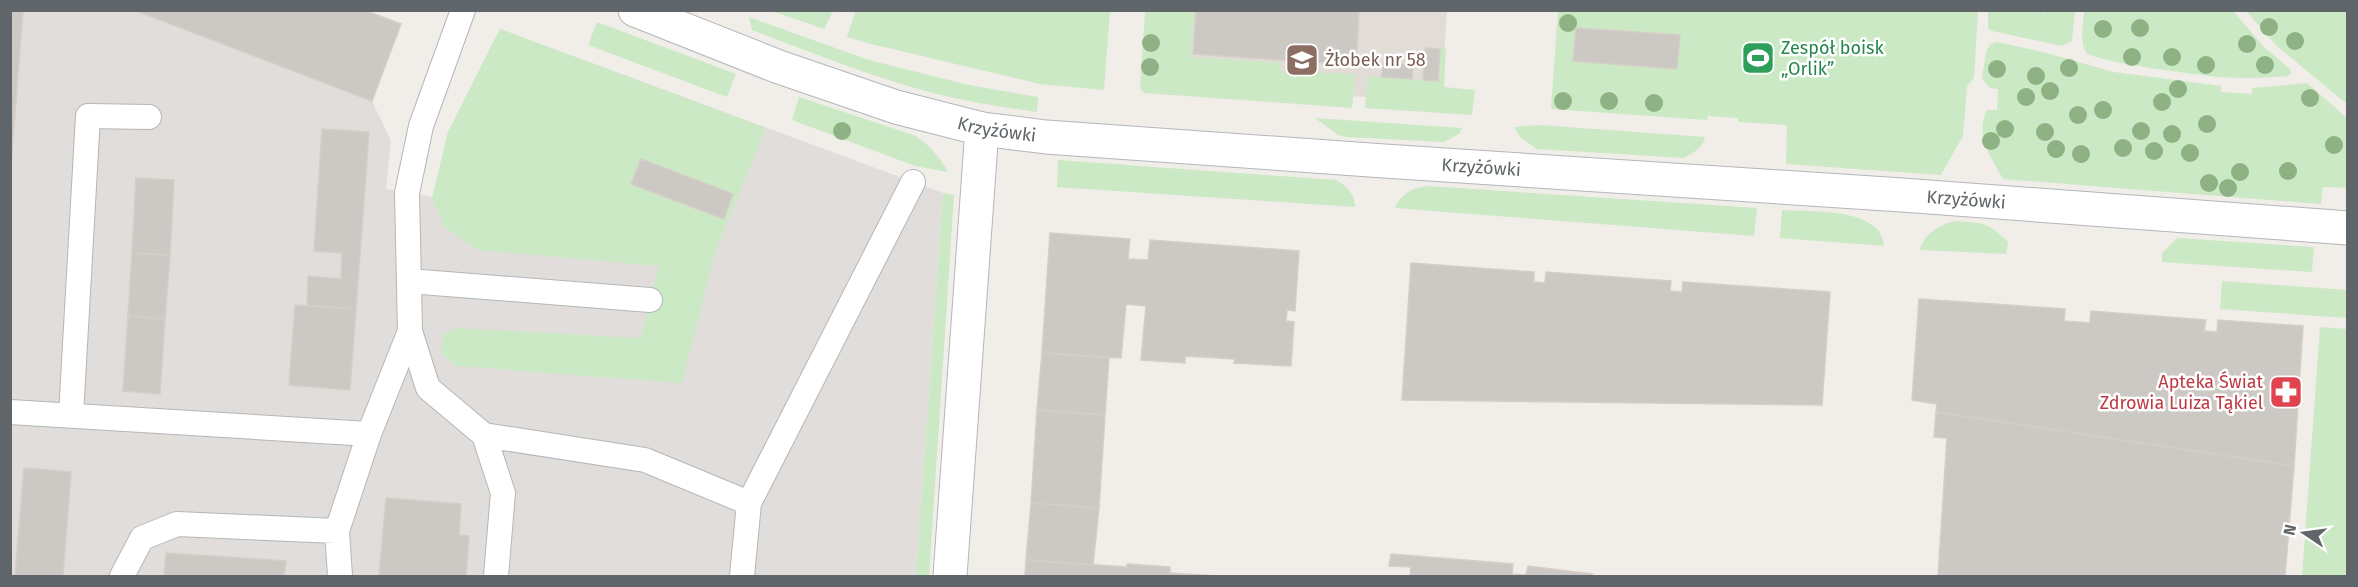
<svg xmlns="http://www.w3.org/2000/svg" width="2358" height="587" viewBox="0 0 2358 587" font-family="'Fira Sans',sans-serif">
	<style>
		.industrial { fill: #e0ddda }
		.education { fill: #e1ddd6 }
		.green { fill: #cbe9c4 }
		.building { fill: #ccc8c4; stroke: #d6cec6; stroke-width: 1.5 }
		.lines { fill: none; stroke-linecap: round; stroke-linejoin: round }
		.service-casing { stroke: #b3b7ba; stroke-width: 26 }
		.minor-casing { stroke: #b3b7ba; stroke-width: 35 }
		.service { stroke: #fff; stroke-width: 24 }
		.minor { stroke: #fff; stroke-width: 33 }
		.tree { fill: #8eb284 }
		.labels { text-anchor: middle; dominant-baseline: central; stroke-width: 5; stroke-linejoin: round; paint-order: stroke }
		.leisure-label { font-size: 18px; fill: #27864d; stroke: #fff; text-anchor: start }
		.education-label { font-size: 18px; fill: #785e54; stroke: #fff; text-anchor: start }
		.street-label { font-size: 18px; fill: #5f6568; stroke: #fff }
		.health-label { font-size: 18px; fill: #be3a42; stroke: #fff; text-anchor: end }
	</style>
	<rect width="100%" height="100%" fill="#f1ede8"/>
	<path class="industrial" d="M364,10L401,24L372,101L391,141L386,189L433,197L448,132L500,29L943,193L916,576H11L10,11Z"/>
	<path class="education" d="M1163,11H1447L1441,102L1159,84Z"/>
	<path class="green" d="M856,10L1110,11L1104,90L1040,84L867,43L847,37Z
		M2032,10L2045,13V11H2075L2072,41L2062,46L1992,31L1988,28V11Z
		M772,11L833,10V11L824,29Z
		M1145,11H1194L1191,57L1280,63V71L1355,74L1352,108L1144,93L1140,88Z
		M1558,11H1978L1974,78L1967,86L1963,136L1941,175L1786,164L1787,125L1738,122V118L1708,116L1707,120L1551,109Z
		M2084,11H2233L2263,46L2290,69L2291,74L2288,76C2265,78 2241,79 2218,77C2201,75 2091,62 2086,52C2079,42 2084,22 2084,11Z
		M2246,11H2347V104L2277,46Z
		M749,17L869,60L969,85L1038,97L1037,112C1002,107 967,102 933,93C871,77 811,52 752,30Z
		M597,22L736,74L727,97L588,45Z
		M500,29L766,128L715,252L682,383L455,366L441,353L443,335L457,328L641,338L659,266L478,250L445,227L432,198L448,132Z
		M1997,42L2039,51L2114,72L2221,86V92L2252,94V88L2307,83L2347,118V188L2323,187L2321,204L2003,179C1991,157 1974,135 1987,110H1997L1998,89L1990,88L1982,78L1986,52L1990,44Z
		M1440,49H1446L1444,87L1475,90L1472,115L1365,108L1368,76L1438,81Z
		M799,97L916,136C930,146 939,156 948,172L915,166L792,120Z
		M1315,118L1462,128L1459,134L1444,142L1346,137L1338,135Z
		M1540,125L1705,137C1703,148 1693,153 1683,158L1537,149L1520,137L1514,127Z
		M1058,160L1336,180C1347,186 1355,194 1355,207L1057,187Z
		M1428,186L1757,208L1754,236L1395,208C1402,193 1412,188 1428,186Z
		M943,193L954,195L929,576H916Z
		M1782,210C1810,212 1882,207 1884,246L1780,238Z
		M1954,221C1983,223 1987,221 2008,242L2006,254L1920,250C1924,233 1939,226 1954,221Z
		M2177,238L2314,247L2312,272L2162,262V253Z
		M2222,281L2347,290V318L2220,309Z
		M2320,327L2347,329V576H2302Z"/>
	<path class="building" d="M10,10H23L10,177Z
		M134,10H364L401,24L372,101Z
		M1196,10H1359L1356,65L1193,54Z
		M1576,28L1680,35L1677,69L1573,61Z
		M1425,48L1440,49L1438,81L1423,80Z
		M1383,63L1413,65L1412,79L1382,77Z
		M322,129L369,132L356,309L307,305L308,276L341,279L342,253L314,251Z
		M641,159L733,194L724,219L631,184Z
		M136,178L174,180L170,255L132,253Z
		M1050,233L1130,239L1128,259L1148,260L1150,240L1299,251L1295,311L1287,310L1286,321L1294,322L1291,366L1234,363L1235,359L1185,356V363L1141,360L1146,306L1126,304L1121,358L1042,353Z
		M132,253L170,255L165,319L128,316Z
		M1411,263L1534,272V282L1545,283L1546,272L1671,281L1670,291L1682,292L1683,282L1830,292L1822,405L1402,400Z
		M1919,299L2065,309L2064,321L2090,323L2091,311L2206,320L2204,331L2217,332L2218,320L2303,326L2294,466L1936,412L1937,404L1912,400Z
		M295,305L356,309L350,390L289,385Z
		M128,316L165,319L160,394L123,391Z
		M1042,353L1109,358L1105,415L1037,410Z
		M1037,410L1105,415L1099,508L1031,503Z
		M1936,412L2294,466L2285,576H1938L1947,438L1934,437Z
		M24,468L71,472L63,576H15Z
		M386,498L461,504L459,535L469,536L466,576H379Z
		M1031,503L1099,508L1093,565L1026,560Z
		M166,553L286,561L284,576H164Z
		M1391,554L1513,564L1512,574L1526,575L1528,566L1593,574L1592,576H1410L1411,567L1389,566Z
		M1026,560L1127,567V564L1170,567V573L1219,576H1025Z"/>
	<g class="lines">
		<defs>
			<path id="service" d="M463,10L421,126L407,193L410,331L428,388L484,435L503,493L496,576
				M409,281L650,300
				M10,412L369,434
				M71,415L88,116L149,117
				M484,435L645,460L749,503
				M337,531L340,576
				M122,576L142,538L177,524L337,531L369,434L410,331
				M742,576L749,503L913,182"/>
			<g id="minor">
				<path id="s1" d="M635,10L779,67L896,107L982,129L1046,137L1384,161L1902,195L2348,228"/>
				<path d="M950,576L982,129"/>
			</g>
		</defs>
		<use href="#service" class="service-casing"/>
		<use href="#minor" class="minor-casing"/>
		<use href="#service" class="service"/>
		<use href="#minor" class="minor"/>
	</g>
	<g class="tree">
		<circle cx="1568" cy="23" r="9"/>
		<circle cx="2269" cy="27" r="9"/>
		<circle cx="2140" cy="28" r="9"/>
		<circle cx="2103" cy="29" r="9"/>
		<circle cx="2295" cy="41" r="9"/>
		<circle cx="1151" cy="43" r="9"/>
		<circle cx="2247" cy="44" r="9"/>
		<circle cx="2132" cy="57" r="9"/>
		<circle cx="2172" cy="57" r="9"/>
		<circle cx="2206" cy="65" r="9"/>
		<circle cx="2265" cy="65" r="9"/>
		<circle cx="1150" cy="67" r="9"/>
		<circle cx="2069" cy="68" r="9"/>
		<circle cx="1997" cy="69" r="9"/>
		<circle cx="2036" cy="76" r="9"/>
		<circle cx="2178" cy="89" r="9"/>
		<circle cx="2050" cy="91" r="9"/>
		<circle cx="2026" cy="97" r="9"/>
		<circle cx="2310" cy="98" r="9"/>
		<circle cx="1563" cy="101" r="9"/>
		<circle cx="1609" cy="101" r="9"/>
		<circle cx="2162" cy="102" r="9"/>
		<circle cx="1654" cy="103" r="9"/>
		<circle cx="2103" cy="110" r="9"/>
		<circle cx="2078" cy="115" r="9"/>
		<circle cx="2207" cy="124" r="9"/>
		<circle cx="2005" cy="129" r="9"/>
		<circle cx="842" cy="131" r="9"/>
		<circle cx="2141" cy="131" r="9"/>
		<circle cx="2045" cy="132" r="9"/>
		<circle cx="2172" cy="134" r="9"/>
		<circle cx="1991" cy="141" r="9"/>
		<circle cx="2334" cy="145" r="9"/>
		<circle cx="2123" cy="148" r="9"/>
		<circle cx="2056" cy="149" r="9"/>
		<circle cx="2154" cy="151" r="9"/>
		<circle cx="2190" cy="153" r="9"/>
		<circle cx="2081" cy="154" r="9"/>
		<circle cx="2288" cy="171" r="9"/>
		<circle cx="2240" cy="172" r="9"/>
		<circle cx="2209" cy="183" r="9"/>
		<circle cx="2228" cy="188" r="9"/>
	</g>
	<defs>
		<symbol id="stadium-square" viewBox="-11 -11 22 22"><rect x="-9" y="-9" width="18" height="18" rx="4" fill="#2e9e5b" stroke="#fff"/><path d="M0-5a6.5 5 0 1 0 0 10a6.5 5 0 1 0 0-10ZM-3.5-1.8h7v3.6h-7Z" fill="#fff"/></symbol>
		<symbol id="school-square" viewBox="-11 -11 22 22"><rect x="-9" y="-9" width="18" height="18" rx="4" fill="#8d6e63" stroke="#fff"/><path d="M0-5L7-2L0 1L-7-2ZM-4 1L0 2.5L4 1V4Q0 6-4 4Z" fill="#fff"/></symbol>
		<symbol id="pharmacy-square" viewBox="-11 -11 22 22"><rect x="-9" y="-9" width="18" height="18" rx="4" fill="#e0444e" stroke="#fff"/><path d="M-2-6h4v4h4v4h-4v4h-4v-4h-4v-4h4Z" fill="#fff"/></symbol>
	</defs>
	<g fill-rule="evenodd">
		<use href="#stadium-square" x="1739" y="39" width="38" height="38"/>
		<use href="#school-square" x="1283" y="41" width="38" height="38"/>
		<use href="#pharmacy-square" x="2267" y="373" width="38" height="38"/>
	</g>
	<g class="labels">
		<g class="leisure-label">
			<text x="1781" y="48">Zespół boisk<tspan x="1781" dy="21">„Orlik”</tspan></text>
		</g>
		<g class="education-label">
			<text x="1325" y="60">Żłobek nr 58</text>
		</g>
		<g class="street-label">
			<text stroke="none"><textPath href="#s1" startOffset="382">Krzyżówki</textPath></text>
			<text stroke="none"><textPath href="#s1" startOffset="868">Krzyżówki</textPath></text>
			<text stroke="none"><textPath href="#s1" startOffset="1354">Krzyżówki</textPath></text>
		</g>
		<g class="health-label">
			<text x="2263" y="382">Apteka Świat<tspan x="2263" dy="21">Zdrowia Luiza Tąkiel</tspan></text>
		</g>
	</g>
	<rect width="2358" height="587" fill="none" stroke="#5f6568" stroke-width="24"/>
	<g transform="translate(2304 533) rotate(283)" stroke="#ffffff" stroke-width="4.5" paint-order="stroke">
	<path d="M0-4.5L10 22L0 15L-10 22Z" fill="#5f6568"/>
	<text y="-9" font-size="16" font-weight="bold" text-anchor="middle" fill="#5f6568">N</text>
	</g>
</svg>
